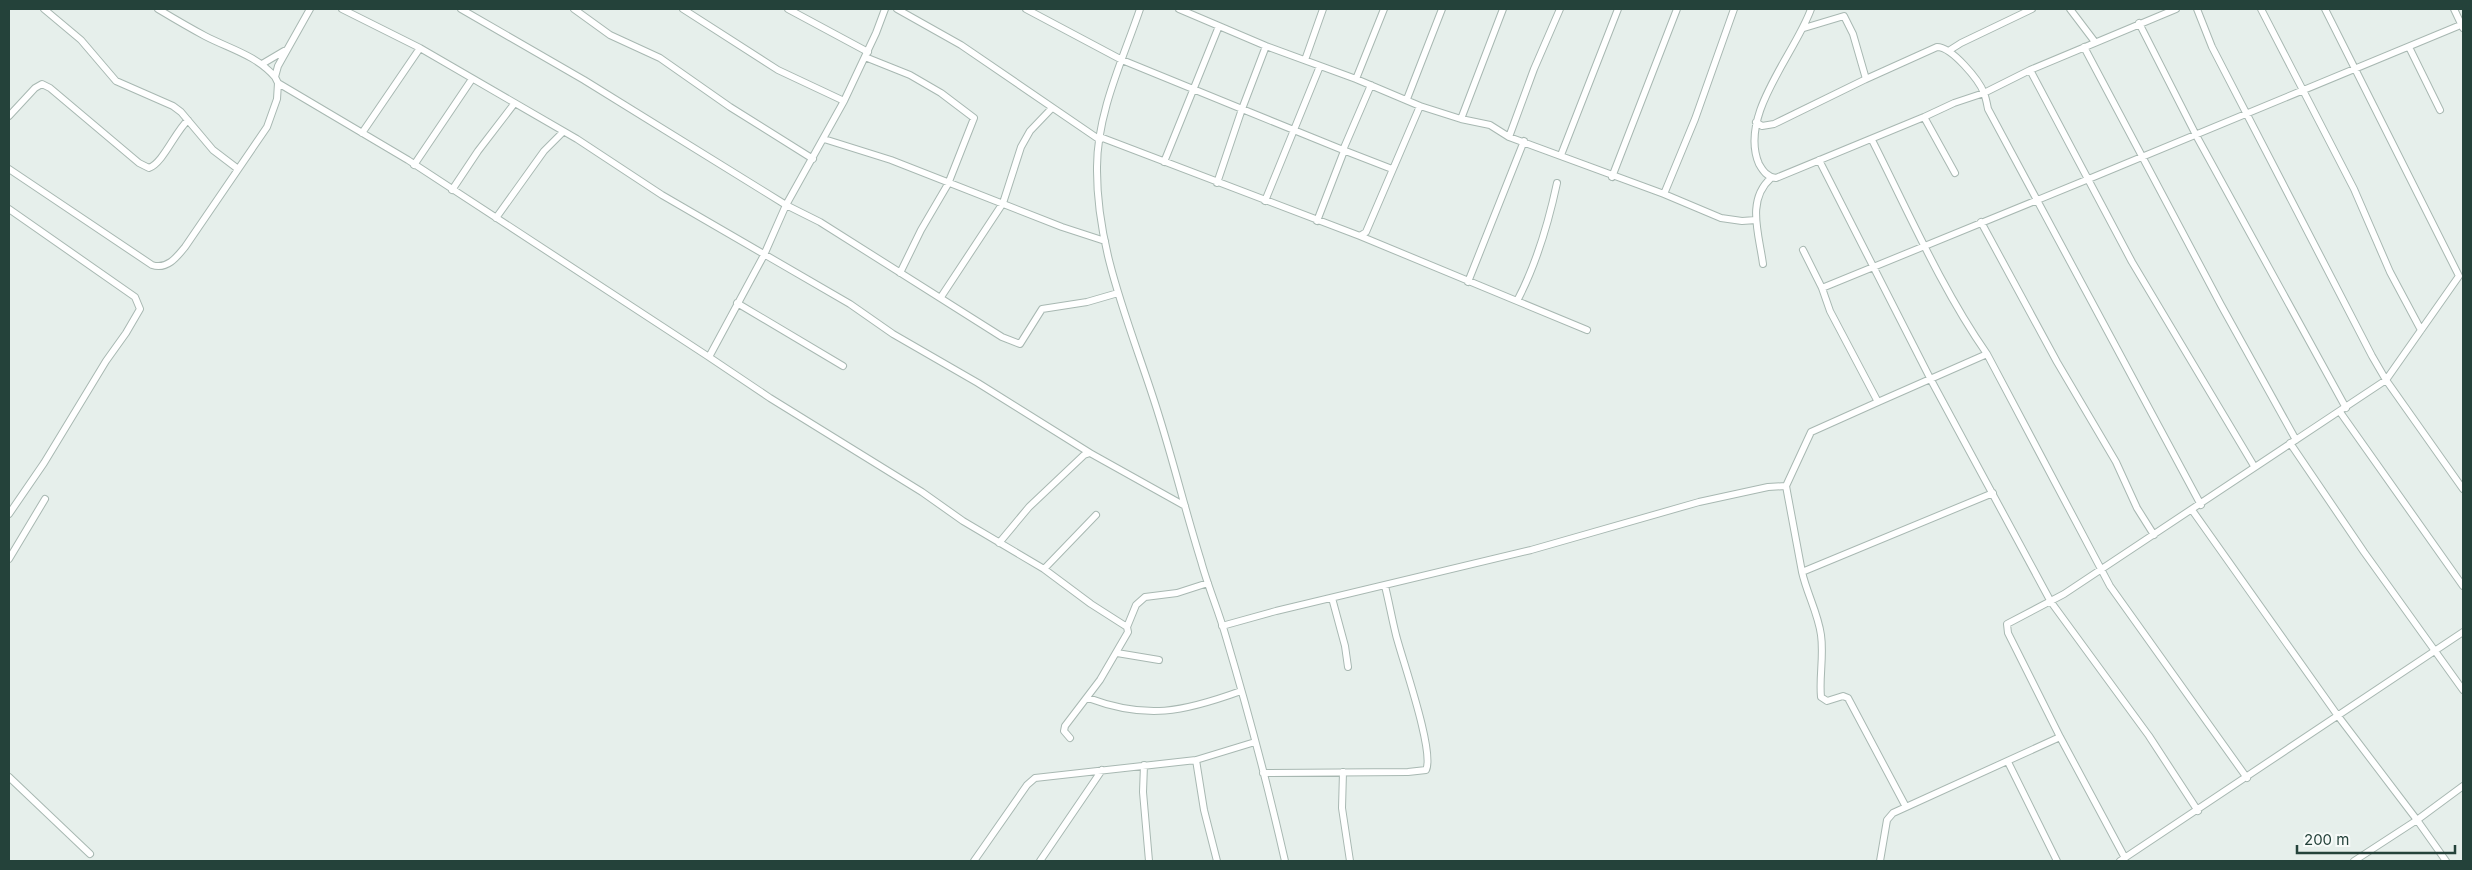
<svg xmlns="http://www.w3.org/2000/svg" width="2472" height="870" viewBox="0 0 2472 870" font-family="Inter,sans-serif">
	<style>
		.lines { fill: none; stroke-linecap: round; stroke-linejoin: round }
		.minor-casing { stroke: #a8b8b2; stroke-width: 8 }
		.minor { stroke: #fff; stroke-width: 6 }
	</style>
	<rect width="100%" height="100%" fill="#e6efeb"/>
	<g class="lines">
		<defs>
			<path id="minor" d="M44,9L81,40L116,81L173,106L181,112L213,150L238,169
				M158,9C173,18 190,28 205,36C230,49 256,55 275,77
				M342,9L420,48L577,139L662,195L850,304L893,334L978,383L1090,453
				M461,9L584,80L786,205L820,222L1002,337L1020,344L1042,309L1087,302L1118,293
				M574,9L610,35L660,58L730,107L813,159
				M683,9L778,70L844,101
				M788,9L868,52
				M885,9L876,33L844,101L786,205L764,255L709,357L770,398L922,492L963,521L1044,569L1091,604L1127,627L1128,632L1100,680L1065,726L1064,731L1070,738
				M897,9L961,45L1100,140
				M1026,9L1122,60L1242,109L1266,46
				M1140,9C1123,59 1097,113 1097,167C1096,254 1134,334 1159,416C1174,464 1186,513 1201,561C1208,587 1219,612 1226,637C1248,711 1268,786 1285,861
				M1179,9L1266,46L1356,79L1420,106L1461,119L1490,125L1509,137L1664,194L1721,218L1742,221L1756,220
				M1811,9C1795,54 1738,115 1759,164C1763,171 1767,177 1776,178L1924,117L1954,103L1984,93L2030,70L2176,9
				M2070,9L2095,42
				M2197,9L2212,47L2372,356L2386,380L2463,489
				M2261,9L2354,189L2390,272L2421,330
				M2454,9L2463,28
				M2139,23L2197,137L2346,408
				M2084,47L2221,305L2296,440
				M2409,47L2440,110
				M1950,50L1961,43L2032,9
				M865,57L910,75L941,93L974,118L948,184L921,230L900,273
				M1305,60L1323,9
				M262,64L284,51
				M2030,70L2132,262L2254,466
				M1356,79L1384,9
				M1866,79L1937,47C1952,47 1979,80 1984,93C1986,98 1987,104 1988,109L2201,505
				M278,83L408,160L709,357
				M1371,85L1343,150L1392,169
				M1407,99L1442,9
				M9,116L35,88L42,84L50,88L139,163L149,168C163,163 175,132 188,120
				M1924,117L1955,173
				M1461,119L1503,9
				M1756,122L1762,126L1774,124L1866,79L1853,34L1844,16L1804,28
				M362,133L420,48
				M1100,137L1360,236L1366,232L1420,106
				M1509,137L1534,69L1560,9
				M824,139L891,160L1062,227L1105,241
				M1872,140C1908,211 1941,288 1987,354L2110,586L2247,778
				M1561,155L1618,9
				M1819,160L1931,380L2051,602L2149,736L2198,811
				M1164,162L1219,26
				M414,165L472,79
				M9,169L152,265C167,270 177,257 185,247L267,127L277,99L278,83L275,77L278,66L310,9
				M1612,177L1677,9
				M1217,183L1242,109L1343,150
				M452,190L478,151L514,104
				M1664,194L1695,119L1734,9
				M1265,201L1320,66
				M9,209L135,297L140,309L126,333L106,361L44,463L9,514
				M496,218L544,151L562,133
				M1317,221L1344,151
				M1981,222L2057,362L2116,462L2137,508L2154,535
				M1360,236L1587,330
				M1803,250L1822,288L1830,311L1878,402L1987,354
				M1763,264C1759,234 1746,200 1771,178
				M1468,282L1524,141
				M1822,288C2036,201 2250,113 2463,24
				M941,297L1003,203L1021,147L1030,131L1052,108
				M1517,301C1537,263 1548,225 1557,183
				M737,303L843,366
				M2340,412L2463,586
				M2290,443L2364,552L2463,690
				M1786,486L1802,572L1993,493
				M2192,510L2338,716L2417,820L2354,861
				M999,543L1029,507L1084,455L1090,453L1185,506
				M9,559L45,499
				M1044,569L1096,515
				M1802,572C1807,594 1818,613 1821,635C1824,656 1819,677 1821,697L1827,701L1843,696L1848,698L1906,807
				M1332,598L1345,646L1348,667
				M1222,626L1276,611L1531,550L1699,502L1768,487L1786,486L1811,432L1878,402
				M1127,627L1136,605L1145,597L1177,593L1208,583
				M1117,653L1159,660
				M1088,698C1147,720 1183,712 1241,691
				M1196,760L1204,810L1217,861
				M2008,762L2057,861
				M1144,765L1143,792L1149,861
				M1343,772L1342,808L1350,861
				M1263,773L1408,772L1426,770C1435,752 1402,659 1396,635C1392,619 1389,602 1385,586
				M9,777L90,854
				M2125,858L2060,737L2008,633L2007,624L2064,594L2386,380L2459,276L2325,9
				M974,861L1027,785L1035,778L1196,760L1255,742
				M1040,861L1102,770
				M1880,861L1887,820L1893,813L2060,737
				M2120,861L2463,632
				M2446,861L2417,820L2463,786"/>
		</defs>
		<use href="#minor" class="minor-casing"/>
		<use href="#minor" class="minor"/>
	</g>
	<rect width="2472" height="870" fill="none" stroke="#24423a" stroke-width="20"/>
	<path d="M2297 845v8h158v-8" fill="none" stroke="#24423a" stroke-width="2.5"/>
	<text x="2304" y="845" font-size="15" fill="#24423a" stroke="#f7fbf9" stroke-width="4" paint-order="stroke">200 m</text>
</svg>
